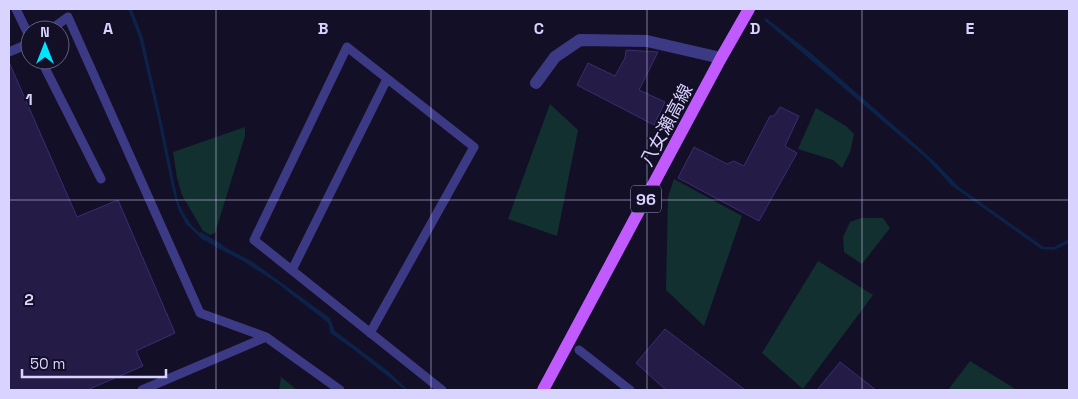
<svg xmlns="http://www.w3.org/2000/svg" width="1078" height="399" viewBox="0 0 1078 399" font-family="'Space Grotesk','Noto Sans JP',sans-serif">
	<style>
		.green { fill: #12302f }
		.water { fill: #0c2248 }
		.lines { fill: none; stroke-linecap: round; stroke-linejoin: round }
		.stream { stroke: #0c2248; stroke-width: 5.5 }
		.building { fill: #241b47; stroke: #3b2d73 }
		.lane { stroke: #3d3a85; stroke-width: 9 }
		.street { stroke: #3d3a85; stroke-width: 12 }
		.primary { stroke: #c25bff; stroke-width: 12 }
		.grid { fill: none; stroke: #d9d4ff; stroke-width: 1; stroke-opacity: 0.55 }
		.labels { text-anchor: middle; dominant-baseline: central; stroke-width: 4; stroke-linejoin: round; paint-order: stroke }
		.shield { fill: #130f26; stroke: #9e99be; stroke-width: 1 }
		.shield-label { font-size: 16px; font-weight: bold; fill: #d9d4ff }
		.street-label { font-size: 18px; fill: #d9d4ff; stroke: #130f26 }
		.grid-label { font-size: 16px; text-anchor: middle; font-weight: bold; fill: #d9d4ff; stroke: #130f26; stroke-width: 4; stroke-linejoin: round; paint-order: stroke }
	</style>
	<rect width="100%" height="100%" fill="#130f26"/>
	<path class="green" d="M550,104L578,130L557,236L508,219Z
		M816,108L846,126L854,134L850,152L842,168L833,160L798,149Z
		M245,127V136L215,233L210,235L203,231L182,195L177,178L173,152Z
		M674,179L742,216L704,326L666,290L668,197Z
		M861,218H883L890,228L862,264L844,252L843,237L850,222Z
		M818,261L873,295L803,389L762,353Z
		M970,361L1017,390H948Z
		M281,377L297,390H279Z"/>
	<path class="water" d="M128,9H132L143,38L162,123L178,201L183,212L193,227L206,238L204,241L186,224L178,209L172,188L157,114L139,37Z
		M766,18L811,53L907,137L936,163L959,187L1044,247H1054L1069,239V243L1054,250L1041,249L951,185L926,158L764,20Z
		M217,243L253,262L330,318L335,331L388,371L408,390H405L353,349L330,333L329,325L327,322L277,283L243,261L214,246Z"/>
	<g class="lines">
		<path class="stream" d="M201,235L221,247"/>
	</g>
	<path class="building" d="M626,50L658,52L639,90L665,102L654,125L577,85L588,63L615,76L625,58Z
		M9,62L77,217L118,200L175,333L136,351L143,366L87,390H9Z
		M780,107L799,116L785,146L797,153L759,221L678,178L694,147L727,164L734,161L744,166L770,116H774Z
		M665,329L745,390H666L636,363Z
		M840,362L876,390H817Z"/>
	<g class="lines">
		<path class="lane" d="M16,9L30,38
			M50,30L68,17L200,313L266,337L340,390
			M9,52L30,43
			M41,60L101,179
			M292,270L387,79
			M370,333L474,147L347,47L254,240L442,390
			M579,350L630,390
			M142,390L266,337"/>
		<path class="street" d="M536,83L555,57L580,40L647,41L721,58"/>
		<path class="primary" d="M543,390L721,58L749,9"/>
	</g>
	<path class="grid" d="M216,9V390M431,9V390M647,9V390M862,9V390M9,200H1069"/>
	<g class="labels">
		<rect class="shield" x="631" y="185.5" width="30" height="27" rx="4"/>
		<g class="shield-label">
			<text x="646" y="199">96</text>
		</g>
		<g class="street-label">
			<text transform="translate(666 125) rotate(-62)">八女瀬高線</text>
		</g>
	</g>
	<g class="grid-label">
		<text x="108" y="34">A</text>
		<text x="323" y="34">B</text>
		<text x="539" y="34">C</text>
		<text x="755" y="34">D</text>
		<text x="970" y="34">E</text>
		<text x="29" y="105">1</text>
		<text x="29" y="305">2</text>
	</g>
	<rect width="1078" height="399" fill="none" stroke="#d9d4ff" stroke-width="20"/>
	<g transform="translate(45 45)"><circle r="24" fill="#130f26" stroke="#625e7d"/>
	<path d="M0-4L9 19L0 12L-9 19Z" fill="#00e5ff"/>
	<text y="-8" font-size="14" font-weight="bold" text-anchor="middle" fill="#d9d4ff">N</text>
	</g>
	<path d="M22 369v8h144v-8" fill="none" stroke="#d9d4ff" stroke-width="2.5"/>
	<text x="30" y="369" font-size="15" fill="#d9d4ff" stroke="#130f26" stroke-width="4" paint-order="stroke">50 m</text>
</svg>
